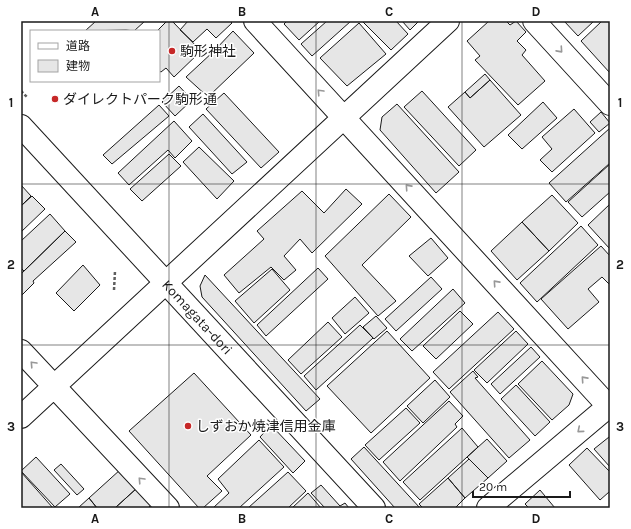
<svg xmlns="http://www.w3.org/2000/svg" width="631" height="529" viewBox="0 0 631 529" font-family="Karla,'Noto Sans JP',sans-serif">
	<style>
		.building { fill: #e6e6e6; stroke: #1a1a1a }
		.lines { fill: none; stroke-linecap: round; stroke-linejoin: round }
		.minor-casing { stroke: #1a1a1a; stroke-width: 24 }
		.tertiary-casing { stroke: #1a1a1a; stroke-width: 24 }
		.path { stroke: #5f5f5f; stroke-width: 2.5; stroke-dasharray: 3 2; stroke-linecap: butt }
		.minor { stroke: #fff; stroke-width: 22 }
		.tertiary { stroke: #fff; stroke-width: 22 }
		.oneway { stroke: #989898 }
		.grid { fill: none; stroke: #1a1a1a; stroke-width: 1; stroke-opacity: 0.55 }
		.poi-dot { fill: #c62828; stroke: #fff; stroke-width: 1.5 }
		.labels { text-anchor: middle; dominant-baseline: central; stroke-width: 3; stroke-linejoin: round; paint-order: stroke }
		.poi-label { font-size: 14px; fill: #1a1a1a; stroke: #fff; text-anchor: start }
		.street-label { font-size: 14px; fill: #1a1a1a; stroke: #fff }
		.neatline { fill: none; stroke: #1a1a1a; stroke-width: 1.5 }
		.grid-label { font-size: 13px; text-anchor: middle; font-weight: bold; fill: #1a1a1a }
	</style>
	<rect width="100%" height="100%" fill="#fff"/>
	<path class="building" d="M96,21H145L134,31L126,30L85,31Z
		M167,21H172L201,51L174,77L166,68L161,72L159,71V31H157Z
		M188,21H230L232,23L216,38L207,29L193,42L180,30Z
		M287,21H320L299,40L284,24Z
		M327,21H351L312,56L301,44Z
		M362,21H396L408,34L391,50Z
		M402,21H416L418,22L410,30Z
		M489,21H506L510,25L516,21L526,32L517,41L526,50L522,55L545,81L518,105L475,60L480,56L467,41Z
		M564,21H594L578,36Z
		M602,21H610V73L581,41Z
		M359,23L386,54L347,86L320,58Z
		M233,31L254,53L208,97L186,77L214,51Z
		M485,74L490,80L470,98L465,92Z
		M490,80L521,115L484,147L448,107L465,92L470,98Z
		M179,86L192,100L175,116L162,102Z
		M422,91L476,150L459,166L404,107Z
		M224,93L279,152L261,168L206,109Z
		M543,102L557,118L522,149L508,135Z
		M397,104L459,172L436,193L380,130L382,117Z
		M159,105L169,116L112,164L103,155Z
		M574,109L595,133L552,172L540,160L552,149L542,137Z
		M601,112L610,123L599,132L590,122Z
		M203,114L247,162L232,174L189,127Z
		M174,121L192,141L175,158L168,150L129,185L118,173Z
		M610,128V163L566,202L549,183Z
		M199,147L234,181L217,199L183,162Z
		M169,154L181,166L142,201L130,189Z
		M610,164V192L582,217L568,202Z
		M21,185L31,196L21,206Z
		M346,189L362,204L312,253L300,239L284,256L296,270L284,280L271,267L239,293L224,275L264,239L257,231L302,191L324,213Z
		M389,194L411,217L362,265L396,301L378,316L325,256Z
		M552,195L578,223L549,251L522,222Z
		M32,196L45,209L21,232V206Z
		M610,204V249L588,225Z
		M50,214L65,231L24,271L21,268V241Z
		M522,222L549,251L517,280L491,251Z
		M581,226L598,245L537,302L520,283Z
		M65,231L76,242L33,281L34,283L21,296V274Z
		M431,238L448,258L428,276L409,256Z
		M601,246L610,256V285L602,277L588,289L599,302L568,329L541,299Z
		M83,265L100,285L74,311L56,293Z
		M318,268L328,279L266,336L257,325Z
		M272,269L290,290L254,323L235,301Z
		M205,275L320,399L306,411L202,297L200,286Z
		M431,277L442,289L396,331L385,319Z
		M453,289L465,303L412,351L400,339Z
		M355,297L369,313L345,334L332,318Z
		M460,311L473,324L436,359L423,346Z
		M498,312L514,329L449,389L433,372Z
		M376,316L387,328L374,339L363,327Z
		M328,322L342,337L301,374L288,360Z
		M360,325L373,338L316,390L304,376Z
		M387,331L430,378L371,433L327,386Z
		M516,331L528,344L487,383L474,370Z
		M531,347L540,357L500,394L491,384Z
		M542,361L573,394L569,405L552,420L518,384Z
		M473,371L478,377L475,378L530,440L509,458L450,392Z
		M194,373L251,435L207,476L222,491L203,508H199L129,431Z
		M435,380L450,397L423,423L407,406Z
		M516,385L550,422L535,436L501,399Z
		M449,401L463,416L455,424L457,427L400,481L383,462Z
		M406,408L420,423L379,460L365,445Z
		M271,425L305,461L293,473L260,437Z
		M462,428L478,447L420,500L403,482Z
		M609,437L610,438V467L594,449Z
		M487,439L507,461L488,478L467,457Z
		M259,440L284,467L239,508H213L229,493L218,479Z
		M364,447L420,508H395L351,459Z
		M587,448L610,472V494L609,492L600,500L569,465Z
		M36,457L70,494L55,507L21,471Z
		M469,459L488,478L465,498L448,478Z
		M61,464L84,489L77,495L54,470Z
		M121,469L137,488L115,508H97L89,498Z
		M21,472L53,508H21Z
		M288,472L306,491L288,508H248Z
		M448,478L465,498L455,508H423L419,504Z
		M321,485L340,506L345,503L349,508H325L311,493Z
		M137,488L152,504L148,508H115Z
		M540,490L555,508H529L525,504Z
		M308,493L321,508H292Z
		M89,498L97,508H78Z"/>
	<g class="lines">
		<defs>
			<path id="minor" d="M255,21L610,408
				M534,21L610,104
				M21,351L168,508
				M21,417L448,21
				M488,508L610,405"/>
			<g id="tertiary">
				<path id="s1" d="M21,126L374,508"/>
			</g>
		</defs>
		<use href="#minor" class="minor-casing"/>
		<use href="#tertiary" class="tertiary-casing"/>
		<path class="path" d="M21,91L28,98
			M114,290L115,271"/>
		<use href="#minor" class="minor"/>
		<use href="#tertiary" class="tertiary"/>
	</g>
	<defs><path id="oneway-chevron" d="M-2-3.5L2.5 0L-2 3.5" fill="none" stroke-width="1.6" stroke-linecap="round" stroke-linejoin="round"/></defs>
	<g class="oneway">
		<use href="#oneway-chevron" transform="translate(560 50) rotate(48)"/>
		<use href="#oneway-chevron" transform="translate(320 92) rotate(-133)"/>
		<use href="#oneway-chevron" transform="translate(408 187) rotate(-132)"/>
		<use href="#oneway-chevron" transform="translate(496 283) rotate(-132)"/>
		<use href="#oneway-chevron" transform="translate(33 364) rotate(-133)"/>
		<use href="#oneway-chevron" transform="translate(584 379) rotate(-132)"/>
		<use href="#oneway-chevron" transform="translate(580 430) rotate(140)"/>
		<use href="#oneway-chevron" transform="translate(141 480) rotate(-133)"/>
	</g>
	<path class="grid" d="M169,21V508M316,21V508M462,21V508M21,184H610M21,345H610"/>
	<g class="poi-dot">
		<circle cx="172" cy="51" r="4"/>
		<circle cx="55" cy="99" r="4"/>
		<circle cx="188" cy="426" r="4"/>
	</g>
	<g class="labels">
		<g class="poi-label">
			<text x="180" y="51">駒形神社</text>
			<text x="63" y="99">ダイレクトパーク駒形通</text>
			<text x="196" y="426">しずおか焼津信用金庫</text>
		</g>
		<g class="street-label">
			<text stroke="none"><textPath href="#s1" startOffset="260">Komagata-dori</textPath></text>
		</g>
	</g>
	<rect width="631" height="529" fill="none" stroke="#ffffff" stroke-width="44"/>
	<rect x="30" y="30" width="130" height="52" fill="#ffffff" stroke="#a3a3a3"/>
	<rect x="38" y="43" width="20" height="6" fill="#ffffff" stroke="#a3a3a3"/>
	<text x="66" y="50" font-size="12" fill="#1a1a1a">道路</text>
	<rect x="38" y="60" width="20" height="12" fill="#e6e6e6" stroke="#a3a3a3"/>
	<text x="66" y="70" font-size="12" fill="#1a1a1a">建物</text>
	<path d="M473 491v6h97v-6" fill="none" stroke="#1a1a1a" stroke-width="2"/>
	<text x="479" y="491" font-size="12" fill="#1a1a1a" stroke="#ffffff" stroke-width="3" paint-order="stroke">20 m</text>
	<rect x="22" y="22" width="587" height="485" class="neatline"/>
	<g class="grid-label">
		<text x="95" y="16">A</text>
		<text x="242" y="16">B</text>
		<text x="389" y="16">C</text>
		<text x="536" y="16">D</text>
		<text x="11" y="107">1</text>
		<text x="620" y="107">1</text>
		<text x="11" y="269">2</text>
		<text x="620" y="269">2</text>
		<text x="11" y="431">3</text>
		<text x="620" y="431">3</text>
		<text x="95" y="523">A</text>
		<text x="242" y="523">B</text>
		<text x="389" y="523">C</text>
		<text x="536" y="523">D</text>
	</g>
</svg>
